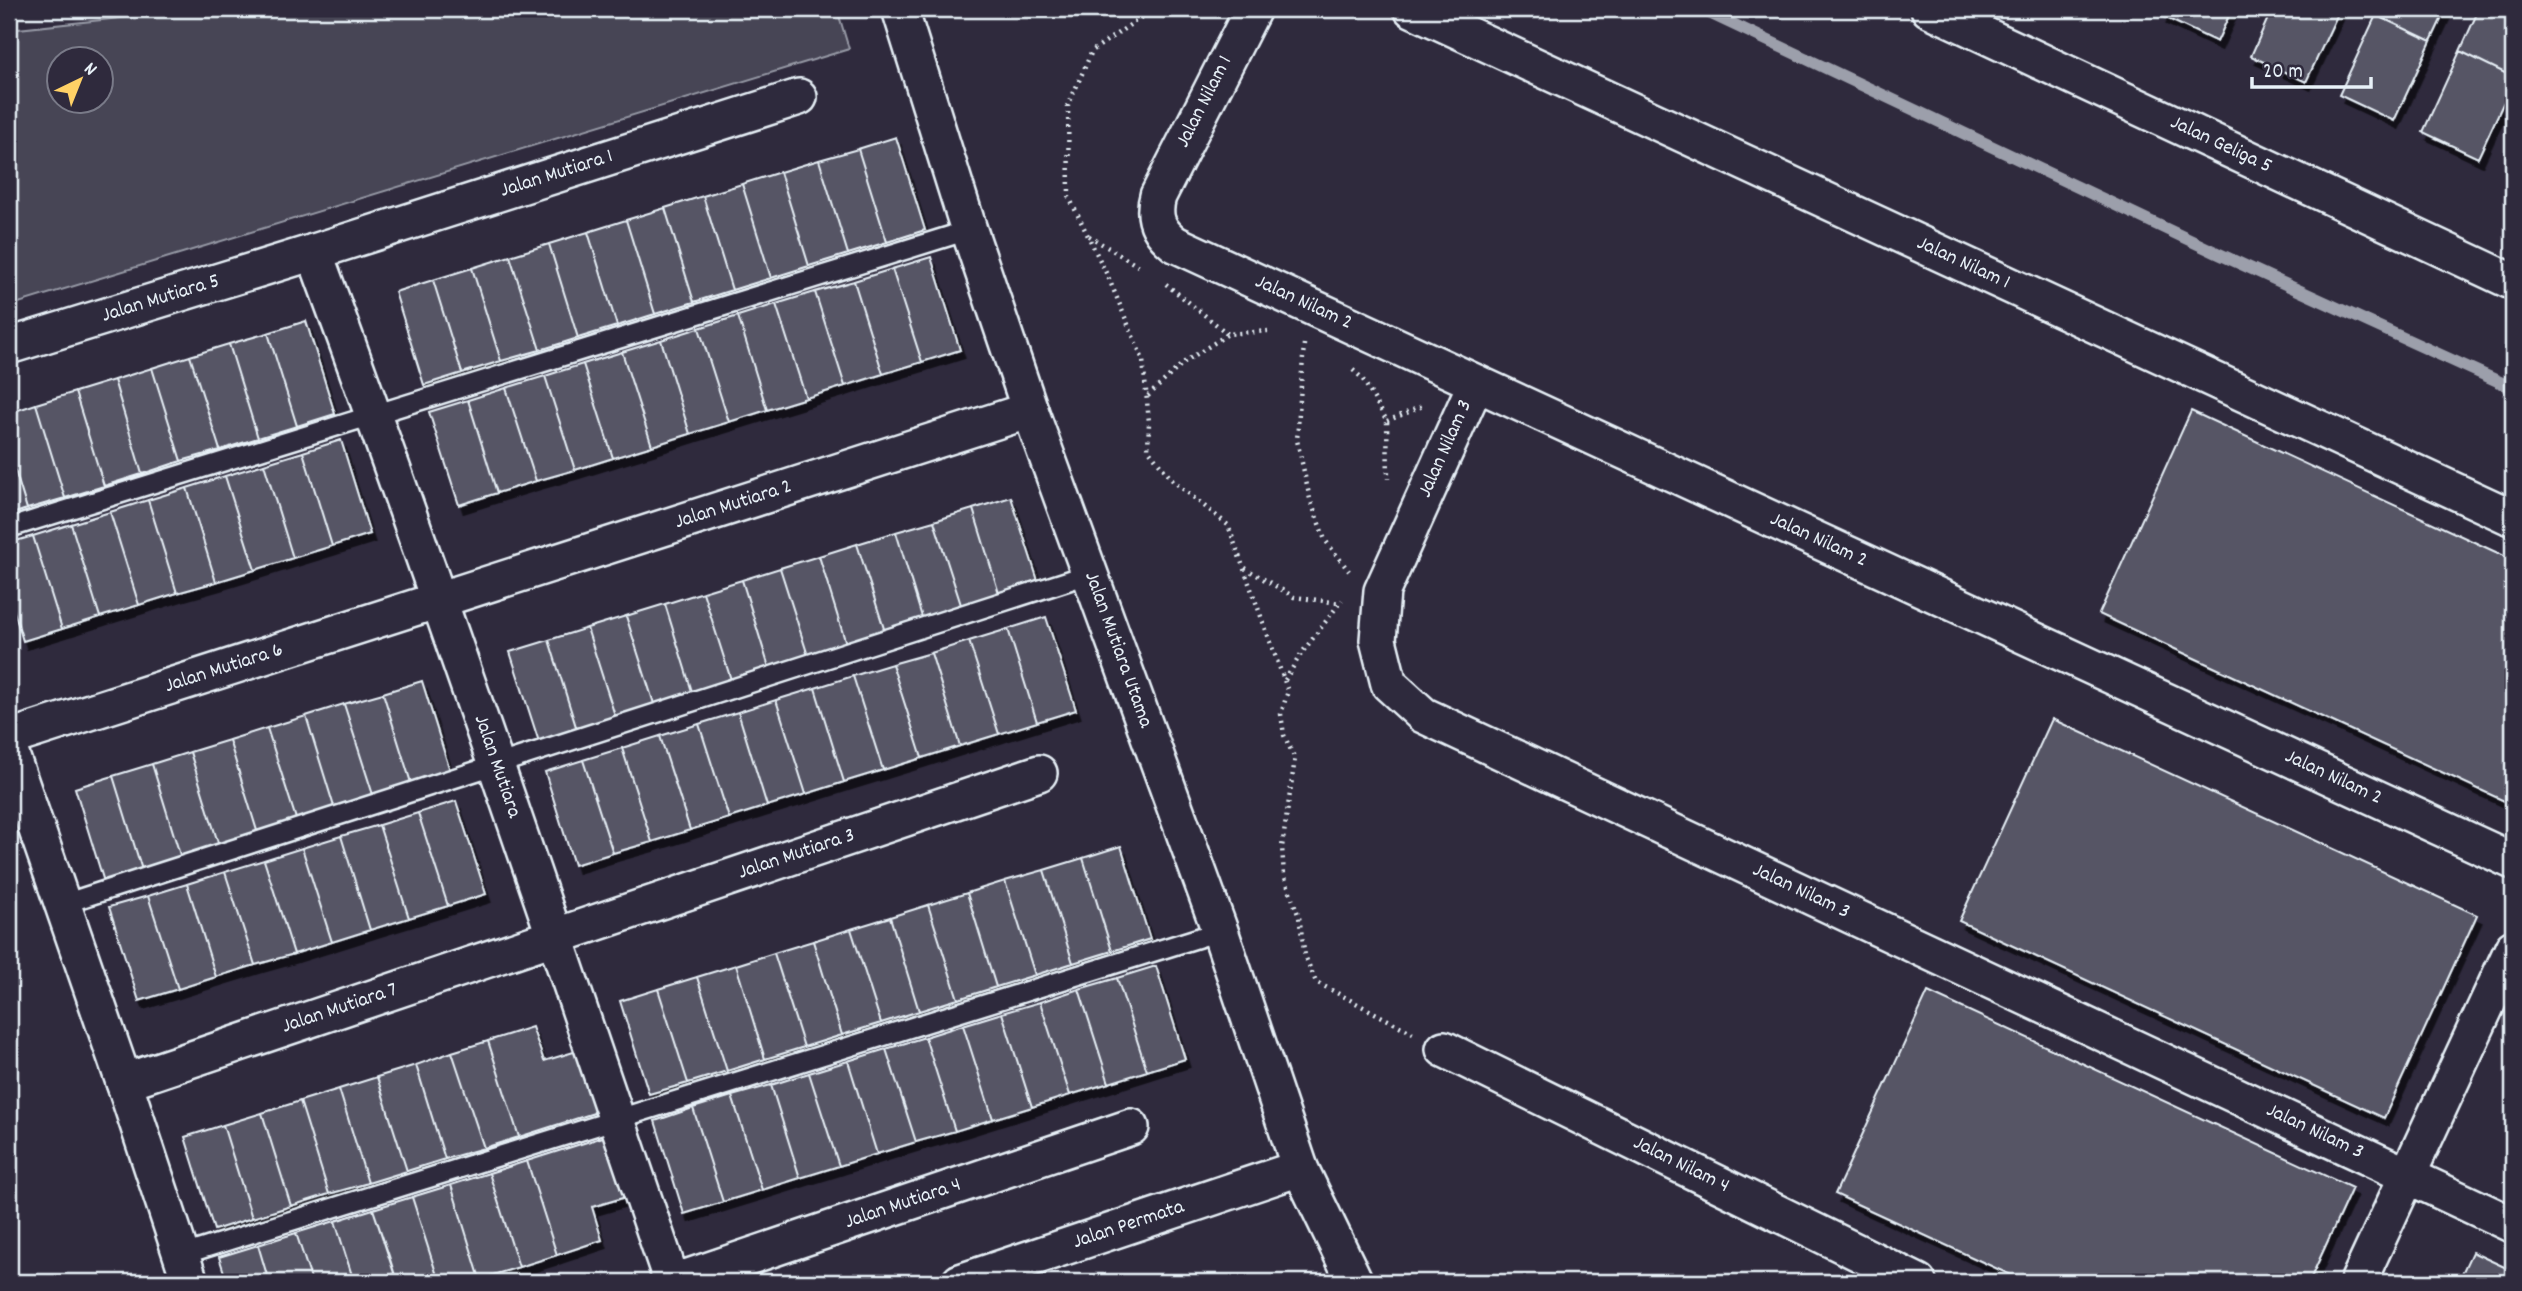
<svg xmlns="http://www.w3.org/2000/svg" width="2522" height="1291" viewBox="0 0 2522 1291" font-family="Dekko,sans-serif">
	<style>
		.green { fill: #464455; stroke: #979aa6; stroke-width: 2; fill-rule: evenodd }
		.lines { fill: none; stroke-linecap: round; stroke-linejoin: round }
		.stream { stroke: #9c9fab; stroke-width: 12 }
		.building { fill: #575565; stroke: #e8f1f8; stroke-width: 2; filter: url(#shadow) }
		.service-casing { stroke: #e8f1f8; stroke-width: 23 }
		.minor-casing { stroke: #e8f1f8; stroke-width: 40 }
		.path { stroke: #e8f1f8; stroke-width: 4.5; stroke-dasharray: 2 5; stroke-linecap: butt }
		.service { stroke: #2f2a3d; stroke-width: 18 }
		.minor { stroke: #2f2a3d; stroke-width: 35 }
		.labels { text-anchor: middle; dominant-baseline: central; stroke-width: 5; stroke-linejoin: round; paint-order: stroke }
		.street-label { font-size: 21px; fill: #e8f1f8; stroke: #2f2a3d }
	</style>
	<defs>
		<filter id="shadow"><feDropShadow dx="4.5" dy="8" stdDeviation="0" flood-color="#0009"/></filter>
	</defs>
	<rect width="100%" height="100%" fill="#2f2a3d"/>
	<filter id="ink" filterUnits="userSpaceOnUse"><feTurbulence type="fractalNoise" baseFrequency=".0143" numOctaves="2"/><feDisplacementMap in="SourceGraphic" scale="14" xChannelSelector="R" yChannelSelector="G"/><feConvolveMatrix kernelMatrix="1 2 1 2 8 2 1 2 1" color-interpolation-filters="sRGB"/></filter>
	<g filter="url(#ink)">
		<path class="green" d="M204,9H837L849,49L9,306V30ZM60,60H102V102H60Z"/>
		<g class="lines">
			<path class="stream" d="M1701,9L2217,253L2513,388"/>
		</g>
		<path class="building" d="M2165,9H2232L2217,42L2162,16Z
			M2272,9H2340L2306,82L2251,56Z
			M2378,9H2446L2431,41L2376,15Z
			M2479,9H2513V77L2460,51Z
			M2376,15L2431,41L2394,121L2339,95Z
			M2460,51L2513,77V82L2478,158L2423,132Z
			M896,137L925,230L887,242L858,149Z
			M858,149L887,242L848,254L819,160Z
			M819,160L848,254L809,266L780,172Z
			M780,172L809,266L771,278L742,184Z
			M742,184L771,278L732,290L703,196Z
			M703,196L732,290L694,302L665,208Z
			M665,208L694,302L655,314L626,220Z
			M626,220L655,314L617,326L588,232Z
			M588,232L617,326L578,338L549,244Z
			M549,244L578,338L540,350L510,256Z
			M510,256L540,350L501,361L472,268Z
			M931,257L960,350L922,362L892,269Z
			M472,268L501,361L462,373L433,280Z
			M892,269L922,362L883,374L854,281Z
			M433,280L462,373L424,385L395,292Z
			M854,281L883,374L845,386L815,292Z
			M815,292L845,386L806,398L776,304Z
			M776,304L806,398L767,410L738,316Z
			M738,316L767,410L729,422L699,328Z
			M306,321L335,414L297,426L268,333Z
			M699,328L729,422L690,434L661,340Z
			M268,333L297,426L258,438L229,344Z
			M661,340L690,434L652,446L622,352Z
			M229,344L258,438L220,450L190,356Z
			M622,352L652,446L613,458L583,364Z
			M190,356L220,450L181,461L152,368Z
			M583,364L613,458L575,470L545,376Z
			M152,368L181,461L142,474L114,380Z
			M545,376L575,470L536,481L506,388Z
			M114,380L142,474L104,486L75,392Z
			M506,388L536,481L497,493L468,400Z
			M75,392L104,486L65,498L36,404Z
			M468,400L497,493L459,505L429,412Z
			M36,404L65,498L27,509L9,451V413Z
			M2191,411L2513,560V805L2099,614Z
			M341,440L370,534L332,546L303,452Z
			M9,451L27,509L9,515Z
			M303,452L332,546L293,558L264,464Z
			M264,464L293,558L255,570L225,476Z
			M225,476L255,570L216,582L187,488Z
			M187,488L216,582L177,593L148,500Z
			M1011,497L1041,590L1002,603L973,509Z
			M148,500L177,593L139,605L110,512Z
			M973,509L1002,603L964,614L934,521Z
			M110,512L139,605L100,617L71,524Z
			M934,521L964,614L925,627L896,532Z
			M71,524L100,617L62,629L33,536Z
			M896,532L925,627L887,638L857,544Z
			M33,536L62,629L23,641L9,595V543Z
			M857,544L887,638L848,650L819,556Z
			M819,556L848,650L810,662L780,568Z
			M780,568L810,662L771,674L742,580Z
			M742,580L771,674L733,686L703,592Z
			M703,592L733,686L694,698L665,604Z
			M665,604L694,698L656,710L626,616Z
			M626,616L656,710L617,722L587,628Z
			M1046,617L1076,710L1037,722L1008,629Z
			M587,628L617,722L578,733L549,640Z
			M1008,629L1037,722L999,734L969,641Z
			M549,640L578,733L540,745L510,652Z
			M969,641L999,734L960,746L931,653Z
			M931,653L960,746L922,758L892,664Z
			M892,664L922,758L883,770L853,676Z
			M853,676L883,770L844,782L815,688Z
			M422,681L451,774L412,786L383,693Z
			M815,688L844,782L806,794L776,700Z
			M383,693L412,786L374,798L344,704Z
			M776,700L806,794L767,806L738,712Z
			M344,704L374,798L335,810L306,716Z
			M738,712L767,806L729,818L699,724Z
			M306,716L335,810L297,822L267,728Z
			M2052,719L2477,915L2384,1118L1959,921Z
			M699,724L729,818L690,830L660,736Z
			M267,728L297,822L258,834L229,740Z
			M660,736L690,830L652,842L622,748Z
			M229,740L258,834L219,846L190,752Z
			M622,748L652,842L613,853L583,760Z
			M190,752L219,846L181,858L152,764Z
			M583,760L613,853L574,865L545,772Z
			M152,764L181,858L142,870L113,776Z
			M113,776L142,870L104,882L75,788Z
			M456,801L486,894L448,906L418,813Z
			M418,813L448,906L409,918L379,825Z
			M379,825L409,918L370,930L341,836Z
			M341,836L370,930L332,942L302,848Z
			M1121,846L1150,939L1112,951L1083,858Z
			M302,848L332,942L294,954L264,860Z
			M1083,858L1112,951L1073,963L1044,870Z
			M264,860L294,954L255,965L225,872Z
			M1044,870L1073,963L1035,975L1005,881Z
			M225,872L255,965L216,977L187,884Z
			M1005,881L1035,975L996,987L967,893Z
			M187,884L216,977L178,989L148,896Z
			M967,893L996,987L958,999L928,905Z
			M148,896L178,989L139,1001L109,907Z
			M928,905L958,999L919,1011L890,917Z
			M890,917L919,1011L881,1023L851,929Z
			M851,929L881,1023L842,1035L813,941Z
			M813,941L842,1035L804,1047L774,953Z
			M774,953L804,1047L765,1059L736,965Z
			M736,965L765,1059L727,1071L697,977Z
			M1156,966L1185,1059L1147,1071L1117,978Z
			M697,977L727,1071L688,1083L658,989Z
			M1117,978L1147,1071L1109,1083L1079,989Z
			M658,989L688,1083L649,1094L620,1001Z
			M1079,989L1109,1083L1070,1095L1040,1002Z
			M1928,992L2352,1188L2309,1282H2026L1835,1194Z
			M1040,1002L1070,1095L1032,1107L1002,1013Z
			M1002,1013L1032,1107L993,1119L963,1025Z
			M963,1025L993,1119L955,1131L925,1037Z
			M532,1027L544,1061L577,1051L597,1112L519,1137L488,1041Z
			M925,1037L955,1131L916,1142L886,1049Z
			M488,1041L519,1137L484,1148L452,1052Z
			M886,1049L916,1142L877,1154L848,1061Z
			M452,1052L484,1148L445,1159L416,1065Z
			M848,1061L877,1154L839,1166L809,1073Z
			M416,1065L445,1159L407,1171L377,1077Z
			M809,1073L839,1166L800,1178L771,1085Z
			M377,1077L407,1171L368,1183L339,1089Z
			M771,1085L800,1178L762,1190L732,1096Z
			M339,1089L368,1183L329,1194L300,1101Z
			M732,1096L762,1190L723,1202L693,1108Z
			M300,1101L329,1194L291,1206L262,1113Z
			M693,1108L723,1202L684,1214L655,1121Z
			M262,1113L291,1206L252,1218L223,1125Z
			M223,1125L252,1218L214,1230L185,1137Z
			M606,1136L626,1197L592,1207L602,1240L557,1255L527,1161Z
			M527,1161L557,1255L519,1267L489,1173Z
			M489,1173L519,1267L480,1279L451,1185Z
			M451,1185L480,1279L468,1282H439L412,1197Z
			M412,1197L439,1282H397L373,1209Z
			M373,1209L389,1256L397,1282H354L335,1221Z
			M335,1221L354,1282H312L296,1233Z
			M296,1233L312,1282H269L258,1245Z
			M258,1245L269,1282H227L219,1257Z
			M2472,1252L2513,1271V1282H2458Z"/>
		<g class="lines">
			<defs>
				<path id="service" d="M9,528L969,230
					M63,904L1089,574
					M182,1255L1220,931"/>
				<g id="minor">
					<path id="s1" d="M900,9L969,230L1030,410L1220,931L1300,1168L1355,1282"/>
					<path id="s2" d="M1253,9L1158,196C1152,217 1158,231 1175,244L2513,861"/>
					<path id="s3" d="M1412,9L2513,518"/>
					<path id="s4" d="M1929,9L2513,282"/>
					<path id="s5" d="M314,252C440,594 555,938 672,1282"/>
					<path id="s6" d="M9,346L314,252L799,97"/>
					<path id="s7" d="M1476,383L1382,591L1378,640L1389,684L1423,715L2513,1225"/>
					<path id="s8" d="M9,738L1030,410"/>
					<path d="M9,749L124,1082L190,1282"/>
					<path id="s9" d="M1444,1049L1918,1282"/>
					<path id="s10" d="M124,1082L1039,773"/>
					<path id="s11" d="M674,1282L1131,1127"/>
					<path id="s12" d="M960,1282L1300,1168"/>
					<path d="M2358,1282L2513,948"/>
				</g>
			</defs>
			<use href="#service" class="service-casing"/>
			<use href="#minor" class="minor-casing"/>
			<path class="path" d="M1153,9L1092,51L1068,106L1069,197L1109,279L1143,360L1149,422L1148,449L1173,481L1228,525L1288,691L1281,714L1284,735L1295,759L1282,847L1284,875L1299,917L1305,956L1316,982L1413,1033
				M1089,236L1138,266
				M1166,284L1228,334
				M1304,344L1297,440L1310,499L1325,540L1349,571
				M1353,370L1362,378L1387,421L1388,479
				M1148,396L1183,363L1228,334L1268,331
				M1387,421L1425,405
				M1245,568L1294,597L1340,603
				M1285,680L1301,654L1342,600"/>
			<use href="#service" class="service"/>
			<use href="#minor" class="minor"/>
		</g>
	</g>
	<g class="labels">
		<g class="street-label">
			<text transform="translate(1205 102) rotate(-63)">Jalan Nilam 1</text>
			<text stroke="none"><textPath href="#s4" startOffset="322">Jalan Geliga 5</textPath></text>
			<text stroke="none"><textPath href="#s6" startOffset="574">Jalan Mutiara 1</textPath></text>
			<text stroke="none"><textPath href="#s3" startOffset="607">Jalan Nilam 1</textPath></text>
			<text stroke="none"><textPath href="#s6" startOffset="159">Jalan Mutiara 5</textPath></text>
			<text stroke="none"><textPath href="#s2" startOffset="406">Jalan Nilam 2</textPath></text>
			<text transform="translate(1446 449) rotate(-66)">Jalan Nilam 3</text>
			<text stroke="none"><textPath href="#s8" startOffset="761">Jalan Mutiara 2</textPath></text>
			<text stroke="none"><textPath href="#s2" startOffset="973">Jalan Nilam 2</textPath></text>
			<text stroke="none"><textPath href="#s1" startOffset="677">Jalan Mutiara Utama</textPath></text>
			<text stroke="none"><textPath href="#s8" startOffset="226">Jalan Mutiara 6</textPath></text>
			<text stroke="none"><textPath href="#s5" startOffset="546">Jalan Mutiara</textPath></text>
			<text stroke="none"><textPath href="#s2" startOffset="1540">Jalan Nilam 2</textPath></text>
			<text stroke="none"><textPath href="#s10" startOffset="710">Jalan Mutiara 3</textPath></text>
			<text stroke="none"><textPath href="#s7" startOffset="786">Jalan Nilam 3</textPath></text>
			<text stroke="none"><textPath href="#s10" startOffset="228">Jalan Mutiara 7</textPath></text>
			<text stroke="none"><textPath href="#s7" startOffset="1353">Jalan Nilam 3</textPath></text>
			<text stroke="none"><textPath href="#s9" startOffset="264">Jalan Nilam 4</textPath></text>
			<text stroke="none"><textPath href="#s11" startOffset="242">Jalan Mutiara 4</textPath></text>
			<text stroke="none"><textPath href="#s12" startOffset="178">Jalan Permata</textPath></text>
		</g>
	</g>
	<rect width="2522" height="1291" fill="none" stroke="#2f2a3d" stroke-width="35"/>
	<rect x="18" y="18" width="2487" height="1256" fill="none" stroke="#e8f1f8" stroke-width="2.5" filter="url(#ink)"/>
	<g transform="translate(80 80) rotate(43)"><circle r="33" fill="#2f2a3d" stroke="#797a88" stroke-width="2"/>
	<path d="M0-5L12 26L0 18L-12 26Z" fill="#ffd166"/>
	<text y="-10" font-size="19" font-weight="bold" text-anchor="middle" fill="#e8f1f8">N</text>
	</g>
	<path d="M2252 77v10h119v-10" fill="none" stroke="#e8f1f8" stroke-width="3.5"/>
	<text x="2263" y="77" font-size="21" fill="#e8f1f8" stroke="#2f2a3d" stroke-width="5" paint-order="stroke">20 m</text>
</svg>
